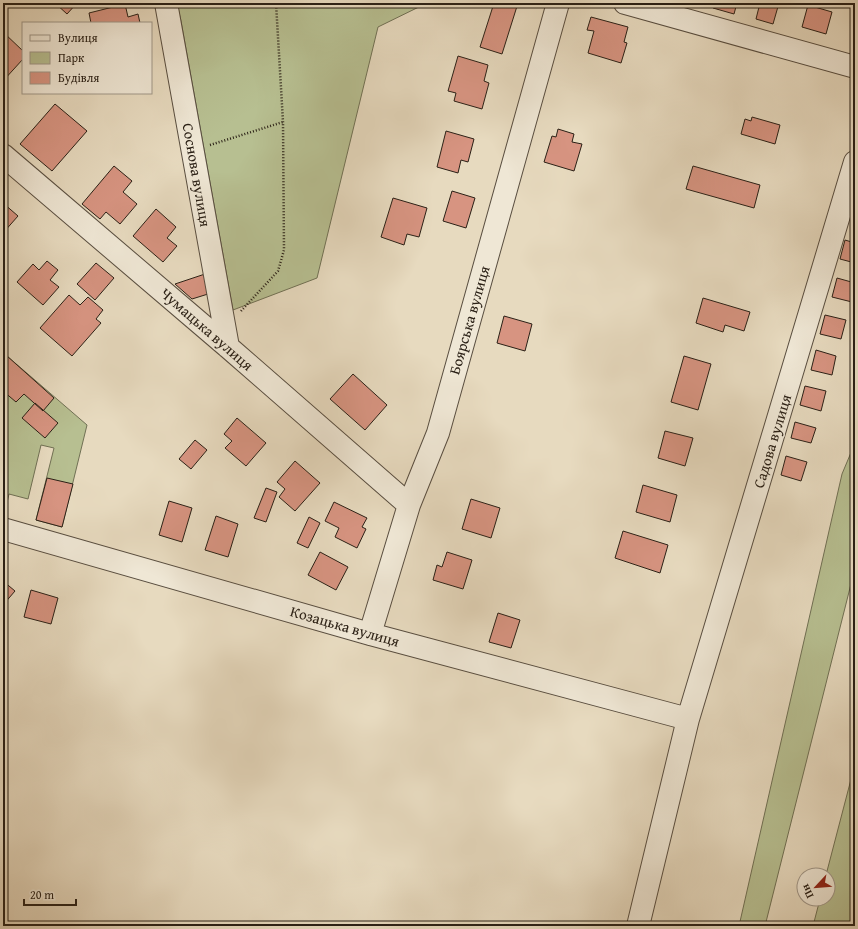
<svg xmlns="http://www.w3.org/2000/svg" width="858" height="929" viewBox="0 0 858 929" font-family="'Gentium Book Plus',serif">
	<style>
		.green { fill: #b7bf91; stroke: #707054 }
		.building { fill: #d79481; stroke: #2a2016 }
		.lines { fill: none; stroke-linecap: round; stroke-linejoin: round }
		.minor-casing { stroke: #594e40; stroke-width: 24 }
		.path { stroke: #2a2016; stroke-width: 2.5; stroke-dasharray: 1 2; stroke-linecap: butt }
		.minor { stroke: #efe7d5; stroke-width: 22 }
		.labels { text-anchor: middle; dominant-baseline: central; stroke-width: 3; stroke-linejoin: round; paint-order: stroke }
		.street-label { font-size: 15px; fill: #2a2016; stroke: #efe7d5 }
	</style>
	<rect width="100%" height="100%" fill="#e7dabf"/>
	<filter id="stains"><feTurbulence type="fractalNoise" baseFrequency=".005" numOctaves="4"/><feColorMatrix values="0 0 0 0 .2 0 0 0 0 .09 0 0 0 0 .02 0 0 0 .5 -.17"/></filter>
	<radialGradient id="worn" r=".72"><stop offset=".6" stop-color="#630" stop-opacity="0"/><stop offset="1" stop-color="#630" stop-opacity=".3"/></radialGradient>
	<path class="green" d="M177,3H427L378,27L317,278L233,310L181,21Z
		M7,356L87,425L62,527L36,520L54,448L41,445L28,499L9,494L5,511H3V360Z
		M855,443V568L765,926H739L842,474Z
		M855,764V926H813L820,899H828V875H826Z"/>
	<path class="building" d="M55,3H77L67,14Z
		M494,3H518L502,54L480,47Z
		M714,3H737L734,14L713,8Z
		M760,3H779L773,24L756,19Z
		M125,4L128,17L138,14L140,23H91L89,13Z
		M808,5L832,12L826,34L802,27Z
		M591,17L628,27L624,42L627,43L621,63L588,53L594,31L587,30Z
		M3,32L23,51V59L3,81Z
		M458,56L488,65L484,81L489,83L482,109L454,101L456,93L448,91Z
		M55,104L87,131L52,171L20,144Z
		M752,117L780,125L775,144L741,134L745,119L751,121Z
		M558,129L574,134L572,142L582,144L574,171L544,162L552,136L556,137Z
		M446,131L474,139L468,162L461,160L458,173L437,167Z
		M114,166L132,181L123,192L137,204L120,224L106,212L100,219L82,204Z
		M693,166L760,185L754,208L686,189Z
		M452,191L475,198L466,228L443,221Z
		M393,198L427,208L419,237L407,234L404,245L381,237Z
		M3,203L18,216L3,233Z
		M156,209L176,227L167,238L177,246L163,262L133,236Z
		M845,240L855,243V263L840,259Z
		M47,261L58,270L50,280L59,287L43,305L17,282L33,264L39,270Z
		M96,263L114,278L95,300L77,284Z
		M205,274L208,294L192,299L175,284Z
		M837,278L855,283V291L852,302L832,297Z
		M69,295L80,305L88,297L103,310L96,319L101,323L72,356L40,328Z
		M703,298L750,312L744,331L725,325L723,332L696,323Z
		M825,315L846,320L841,339L820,334Z
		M504,316L532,324L525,351L497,343Z
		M816,350L836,356L832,375L811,370Z
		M7,356L54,398L43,411L24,394L16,402L3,391V360Z
		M684,356L711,364L698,410L671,402Z
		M353,374L387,405L365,430L330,399Z
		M805,386L826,391L821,411L800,405Z
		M35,403L58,423L45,438L22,418Z
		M237,418L266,443L246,466L225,448L232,441L224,434Z
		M795,422L816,428L811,443L791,438Z
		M665,431L693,438L685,466L658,458Z
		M195,440L207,450L191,469L179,459Z
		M786,456L807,462L801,481L781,475Z
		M295,461L320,483L295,511L279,497L285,489L277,482Z
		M47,478L73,484L62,527L36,520Z
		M643,485L677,495L670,522L636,512Z
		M266,488L277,492L266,522L254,518Z
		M471,499L500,508L491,538L462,529Z
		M169,501L192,508L182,542L159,535Z
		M334,502L367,518L362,527L366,529L357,548L335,537L339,528L325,521Z
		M216,516L238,524L228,557L205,550Z
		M309,517L320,523L308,548L297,543Z
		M623,531L668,545L660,573L615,558Z
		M320,552L348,567L336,590L308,575Z
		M447,552L472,560L463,589L433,580L437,565L442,567Z
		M3,581L15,591L3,605Z
		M31,590L58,598L51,624L24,617Z
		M498,613L520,620L511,648L489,642Z"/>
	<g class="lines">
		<defs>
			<path id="minor" d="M166,3L228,347
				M625,3L855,67
				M3,155L228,347L409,505
				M3,529L370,634L688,719
				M370,634L409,505L438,433L558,3
				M638,926L688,719L855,162"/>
		</defs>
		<use href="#minor" class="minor-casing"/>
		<path class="path" d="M210,145L283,122
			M241,311L278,271L284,250L283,122L276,3"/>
		<use href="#minor" class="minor"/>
	</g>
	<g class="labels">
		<g class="street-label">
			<text transform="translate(197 175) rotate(80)">Соснова вулиця</text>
			<text transform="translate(469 320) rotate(-74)">Боярська вулиця</text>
			<text transform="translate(207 329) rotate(41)">Чумацька вулиця</text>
			<text transform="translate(772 441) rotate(-73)">Садова вулиця</text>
			<text transform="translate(345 626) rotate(16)">Козацька вулиця</text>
		</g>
	</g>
	<rect width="858" height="929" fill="none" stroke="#e7dabf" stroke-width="16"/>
	<rect x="4" y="4" width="850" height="921" fill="none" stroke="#2a2016" stroke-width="2"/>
	<rect x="8" y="8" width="842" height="913" fill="none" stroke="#2a2016"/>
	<rect x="22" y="22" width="130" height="72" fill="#efe7d5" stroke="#a09789"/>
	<rect x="30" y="35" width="20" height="6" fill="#efe7d5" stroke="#a09789"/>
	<text x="58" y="42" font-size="12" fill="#2a2016">Вулиця</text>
	<rect x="30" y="52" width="20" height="12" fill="#b7bf91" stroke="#a09789"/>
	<text x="58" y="62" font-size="12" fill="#2a2016">Парк</text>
	<rect x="30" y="72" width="20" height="12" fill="#d79481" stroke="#a09789"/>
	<text x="58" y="82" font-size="12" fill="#2a2016">Будівля</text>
	<g transform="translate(816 887) rotate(244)"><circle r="19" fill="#efe7d5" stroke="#a09789"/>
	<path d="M0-3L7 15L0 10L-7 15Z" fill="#8f2418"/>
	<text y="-6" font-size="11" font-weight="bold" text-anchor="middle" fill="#2a2016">Пн</text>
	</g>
	<path d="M24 899v6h52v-6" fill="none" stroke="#2a2016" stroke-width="2"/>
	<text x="30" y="899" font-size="12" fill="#2a2016" stroke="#efe7d5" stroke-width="3" paint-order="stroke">20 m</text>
	<rect width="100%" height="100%" filter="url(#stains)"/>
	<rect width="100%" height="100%" fill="url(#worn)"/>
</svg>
